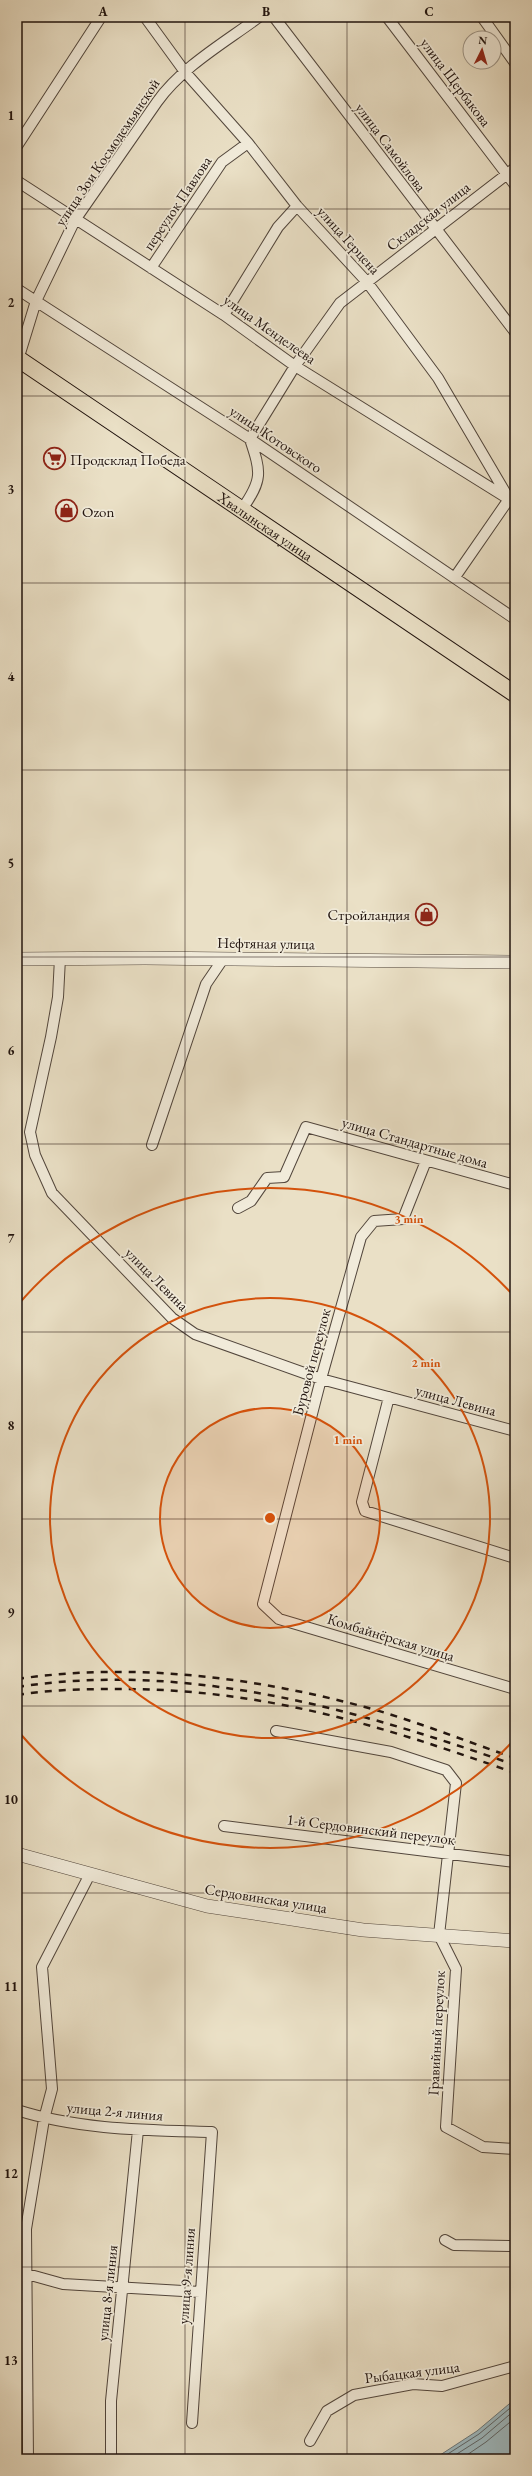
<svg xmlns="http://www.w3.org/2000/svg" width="532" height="2476" viewBox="0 0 532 2476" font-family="'EB Garamond',serif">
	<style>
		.water { fill: #9ebac1; stroke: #6c7779 }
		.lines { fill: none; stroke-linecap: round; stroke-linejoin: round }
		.shore { stroke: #5f6668; stroke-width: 1 }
		.minor-casing { stroke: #52463c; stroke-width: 12 }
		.tertiary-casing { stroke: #52463c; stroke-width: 14 }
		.primary-casing { stroke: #20130e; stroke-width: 18 }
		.minor { stroke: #f1ebda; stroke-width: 10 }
		.tertiary { stroke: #f1ebda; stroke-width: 13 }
		.primary { stroke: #eae0c6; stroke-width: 16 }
		.rail { stroke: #20130e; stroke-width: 2.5; stroke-dasharray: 7 7; stroke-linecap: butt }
		.grid { fill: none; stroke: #20130e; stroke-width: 1; stroke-opacity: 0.55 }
		.ring { fill: none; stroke: #d4520c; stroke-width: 2 }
		.labels { text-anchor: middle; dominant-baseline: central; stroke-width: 3.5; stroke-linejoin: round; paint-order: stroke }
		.street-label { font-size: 15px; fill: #20130e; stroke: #f1ebda }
		.poi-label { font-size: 15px; fill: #20130e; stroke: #f1ebda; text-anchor: start }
		.centre { fill: #d4520c; stroke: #f1ebda; stroke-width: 2 }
		.ring-label { font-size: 12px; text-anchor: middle; font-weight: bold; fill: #d4520c; stroke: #f1ebda; stroke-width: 3.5; stroke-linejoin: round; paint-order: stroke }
		.neatline { fill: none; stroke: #20130e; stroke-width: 1.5 }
		.grid-label { font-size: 13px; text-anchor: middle; font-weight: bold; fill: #20130e }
	</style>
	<rect width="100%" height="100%" fill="#eae0c6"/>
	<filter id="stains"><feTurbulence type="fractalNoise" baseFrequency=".005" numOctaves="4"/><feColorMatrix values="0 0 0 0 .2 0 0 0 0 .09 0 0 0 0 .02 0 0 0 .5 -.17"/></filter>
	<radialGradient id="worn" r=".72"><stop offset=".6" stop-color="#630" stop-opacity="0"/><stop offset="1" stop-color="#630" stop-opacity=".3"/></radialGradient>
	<path class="water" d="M515,2399V2459H434L477,2431Z"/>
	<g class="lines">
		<path class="shore" d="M440,2459L479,2434L515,2404
			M449,2459L482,2438L515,2410
			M461,2459L486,2442L515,2418"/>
		<defs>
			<path id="minor" d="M145,17L185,72L248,143L297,206L367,282L438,378L509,499
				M274,17L515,332
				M387,17L515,185
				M482,17L515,63
				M17,146L101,17
				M17,181L224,315L295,366L507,498
				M151,268L222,162L248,143
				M17,289L250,439L515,619
				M224,315L278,227L297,206
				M17,363L36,301L75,220L157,102C183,66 224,43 259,17
				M242,509C263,480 261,472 250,439L295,366L340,303L515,168
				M455,577L509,499L515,498
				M60,958L58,997L51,1037L30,1132L35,1155L52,1193L172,1318L195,1334L321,1379L515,1431
				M152,1145L206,984L223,959
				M426,1161L403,1219L374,1221L361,1237L321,1379L263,1604L279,1619L515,1689
				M238,1208L251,1201L267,1178L284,1177L306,1127L515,1185
				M389,1397L362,1502L365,1511L515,1558
				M276,1731L391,1752L446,1770L456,1783L439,1935L456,1969L446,2127L483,2147L515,2149
				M224,1826L515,1862
				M17,2110C79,2130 147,2130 212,2132L192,2423
				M445,2240L454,2245L515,2246
				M27,2274L63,2284L200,2292
				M310,2441L327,2411L354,2395L413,2384L442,2386L515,2366
				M28,2459L26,2229L44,2119L52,2089L42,1967L90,1874
				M111,2459V2401L138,2130"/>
			<path id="tertiary" d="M17,959L145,958L515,962
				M17,1854L207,1906L363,1930L515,1941"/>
			<g id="primary">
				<path id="s1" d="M17,358L515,694"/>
			</g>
		</defs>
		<use href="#minor" class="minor-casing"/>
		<use href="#tertiary" class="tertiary-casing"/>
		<use href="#primary" class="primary-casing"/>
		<use href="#minor" class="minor"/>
		<use href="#tertiary" class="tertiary"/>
		<use href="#primary" class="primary"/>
		<path class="rail" d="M17,1679C134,1662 252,1677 365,1707C416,1721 465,1741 515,1758
			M17,1687C189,1661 355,1709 515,1765
			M17,1695C53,1689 90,1689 126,1689C267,1690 383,1726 515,1773"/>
	</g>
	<path class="grid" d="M185,17V2459M347,17V2459M17,209H515M17,396H515M17,583H515M17,770H515M17,957H515M17,1144H515M17,1332H515M17,1519H515M17,1706H515M17,1893H515M17,2080H515M17,2267H515"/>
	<circle cx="270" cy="1518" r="110" fill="#d4520c" fill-opacity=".12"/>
	<g class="ring">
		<circle cx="270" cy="1518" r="110"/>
		<circle cx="270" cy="1518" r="220"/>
		<path d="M513 1741A330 330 0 0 1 17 1730M17 1306A330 330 0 0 1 513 1295"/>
	</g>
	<defs>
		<symbol id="supermarket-ring" viewBox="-11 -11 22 22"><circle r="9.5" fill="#f1ebda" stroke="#8f2418" stroke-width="1.5"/><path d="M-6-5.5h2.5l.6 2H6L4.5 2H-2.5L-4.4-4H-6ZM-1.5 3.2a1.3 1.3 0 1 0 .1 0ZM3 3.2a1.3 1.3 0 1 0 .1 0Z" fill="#8f2418"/></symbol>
		<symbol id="shop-ring" viewBox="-11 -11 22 22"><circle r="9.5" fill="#f1ebda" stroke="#8f2418" stroke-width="1.5"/><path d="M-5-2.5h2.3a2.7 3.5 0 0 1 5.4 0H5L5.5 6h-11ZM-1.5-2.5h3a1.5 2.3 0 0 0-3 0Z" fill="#8f2418"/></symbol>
	</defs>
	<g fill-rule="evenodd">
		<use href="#supermarket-ring" x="42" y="446" width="25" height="25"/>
		<use href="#shop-ring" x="54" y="498" width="25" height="25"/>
		<use href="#shop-ring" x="414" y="902" width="25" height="25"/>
	</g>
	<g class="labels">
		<g class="street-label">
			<text transform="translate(456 82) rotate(53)">улица Щербакова</text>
			<text transform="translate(391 147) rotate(53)">улица Самойлова</text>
			<text transform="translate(107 152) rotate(-56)">улица Зои Космодемьянской</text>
			<text transform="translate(177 203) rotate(-56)">переулок Павлова</text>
			<text transform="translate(428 216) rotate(-38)">Складская улица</text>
			<text transform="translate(349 240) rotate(48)">улица Герцена</text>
			<text transform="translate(270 329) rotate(35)">улица Менделеева</text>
			<text transform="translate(276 439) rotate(34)">улица Котовского</text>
			<text stroke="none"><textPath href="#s1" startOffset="300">Хвалынская улица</textPath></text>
			<text transform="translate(266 943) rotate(1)">Нефтяная улица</text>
			<text transform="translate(415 1142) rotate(16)">улица Стандартные дома</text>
			<text transform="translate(157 1279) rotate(45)">улица Левина</text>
			<text transform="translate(311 1362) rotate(-75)">Буровой переулок</text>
			<text transform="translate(456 1400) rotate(15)">улица Левина</text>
			<text transform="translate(391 1637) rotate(17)">Комбайнёрская улица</text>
			<text transform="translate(371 1829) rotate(7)">1-й Сердовинский переулок</text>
			<text transform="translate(266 1898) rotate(9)">Сердовинская улица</text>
			<text transform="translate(436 2033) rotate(-87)">Гравийный переулок</text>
			<text transform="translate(115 2111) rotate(5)">улица 2-я линия</text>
			<text transform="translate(186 2276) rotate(-86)">улица 9-я линия</text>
			<text transform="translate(107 2293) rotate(-84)">улица 8-я линия</text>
			<text transform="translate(412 2372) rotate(-7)">Рыбацкая улица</text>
		</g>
		<g class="poi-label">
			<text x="70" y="459">Продсклад Победа</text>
			<text x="82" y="511">Ozon</text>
			<text x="410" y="914" text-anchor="end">Стройландия</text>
		</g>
	</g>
	<circle cx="270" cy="1518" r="6" class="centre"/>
	<g class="ring-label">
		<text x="409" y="1223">3 min</text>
		<text x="426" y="1367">2 min</text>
		<text x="348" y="1444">1 min</text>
	</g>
	<rect width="532" height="2476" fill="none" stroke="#eae0c6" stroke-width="44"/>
	<g transform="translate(482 50) rotate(5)"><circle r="19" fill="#f1ebda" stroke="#9d9588"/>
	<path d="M0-3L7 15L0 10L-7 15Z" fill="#8f2418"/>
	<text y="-6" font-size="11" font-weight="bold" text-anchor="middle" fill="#20130e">N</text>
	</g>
	<rect x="22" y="22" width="488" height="2432" class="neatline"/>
	<g class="grid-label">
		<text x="103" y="16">A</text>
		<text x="266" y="16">B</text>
		<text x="429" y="16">C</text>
		<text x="11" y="120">1</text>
		<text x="11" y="307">2</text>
		<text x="11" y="494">3</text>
		<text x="11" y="681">4</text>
		<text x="11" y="868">5</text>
		<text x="11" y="1055">6</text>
		<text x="11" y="1243">7</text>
		<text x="11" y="1430">8</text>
		<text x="11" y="1617">9</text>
		<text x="11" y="1804">10</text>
		<text x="11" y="1991">11</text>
		<text x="11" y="2178">12</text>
		<text x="11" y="2365">13</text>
	</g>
	<rect width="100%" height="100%" filter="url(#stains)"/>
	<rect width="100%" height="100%" fill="url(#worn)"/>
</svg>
